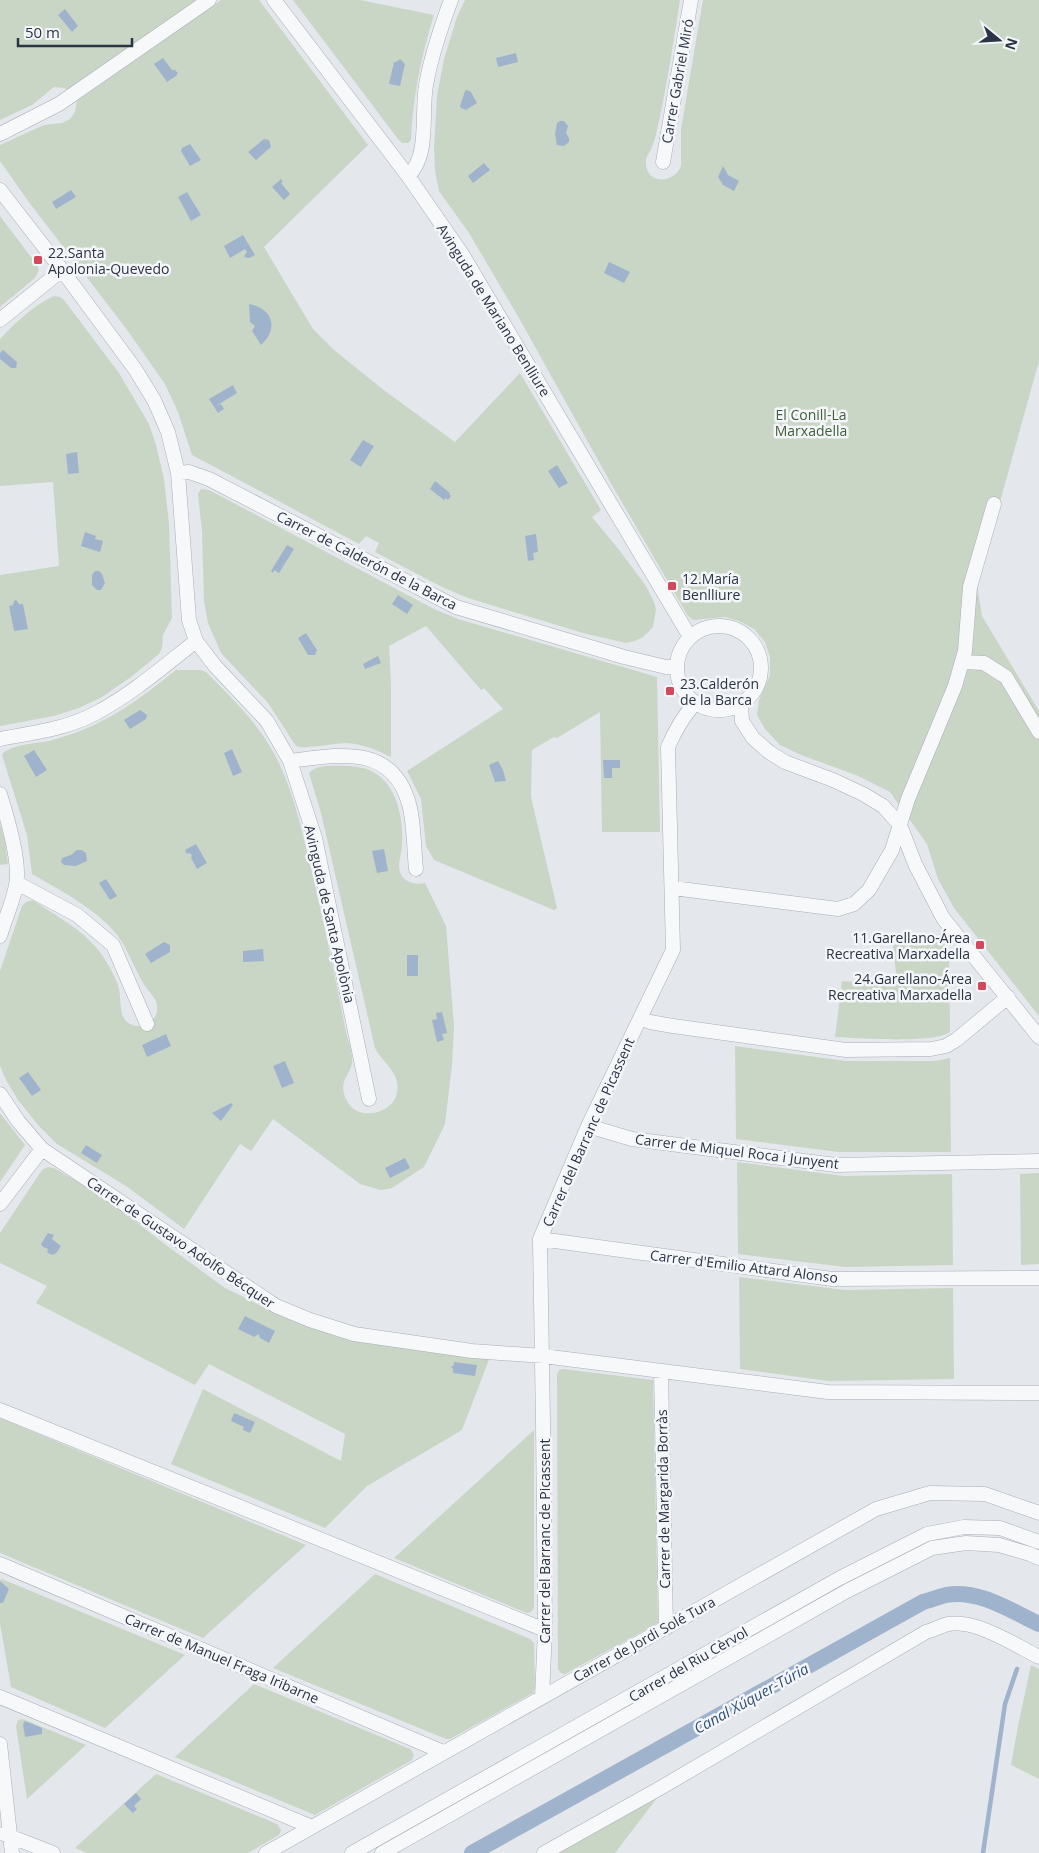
<svg xmlns="http://www.w3.org/2000/svg" width="1039" height="1853" viewBox="0 0 1039 1853" font-family="'Open Sans',sans-serif">
	<style>
		.green { fill: #c9d6c5 }
		.water { fill: #9fb4cc }
		.lines { fill: none; stroke-linecap: round; stroke-linejoin: round }
		.stream { stroke: #9fb4cc; stroke-width: 4.5 }
		.canal { stroke: #9fb4cc; stroke-width: 16 }
		.minor-casing { stroke: #a9aeb7; stroke-width: 15 }
		.minor { stroke: #f7f8fa; stroke-width: 14 }
		.poi-dot { fill: #d1495b; stroke: #f4f6f9; stroke-width: 2 }
		.labels { text-anchor: middle; dominant-baseline: central; stroke-width: 5; stroke-linejoin: round; paint-order: stroke }
		.street-label { font-size: 14px; fill: #2b3445; stroke: #f4f6f9 }
		.poi-label { font-size: 14px; fill: #2b3445; stroke: #f4f6f9; text-anchor: start }
		.park-label { font-size: 14px; fill: #3f6138; stroke: #f4f6f9 }
		.water-label { font-size: 15px; font-style: italic; fill: #34527a; stroke: #f4f6f9 }
	</style>
	<rect width="100%" height="100%" fill="#e4e7ec"/>
	<path class="green" d="M0,0H198L69,90L64,88L54,87L32,105L0,120Z
		M221,0H259L368,145L264,247L313,329L334,350L385,391L455,442L520,373L601,510L592,517L620,551L646,586L654,602L656,610L653,627L643,637L635,641L626,643L583,633L468,598L442,587L375,552L379,543L366,536L359,544L192,455L178,412L165,384L125,327L28,201L0,161V145L44,125L62,123L70,119L75,112L77,101Z
		M293,0H360L434,15C421,56 413,96 411,140L408,143H402L398,139Z
		M465,0H680C674,39 668,78 660,117C657,127 656,138 652,147C651,151 646,156 646,161C644,183 673,186 681,166V129L703,0H1039V361L977,585L982,616L1039,711V1016L954,908L938,879L927,844L890,792L856,775L801,755L780,745L765,729L757,715L759,700L770,675V657L765,642L754,629L739,621L725,617L693,620L688,616L613,487L519,318L469,233L439,191L435,171L434,149L437,96L444,59L457,17Z
		M0,216L37,265L39,270L35,278L0,307Z
		M54,296L60,297L64,300L119,373L149,424L156,445L164,479L169,524L172,618L163,635L162,648L159,654L131,677L102,697L79,708L54,716L0,726V575L59,566L53,482L0,486V339C15,323 34,305 54,296Z
		M201,489L209,490L434,609L458,619L657,677L660,832H602L600,712L557,738L554,737L532,750L531,797L557,908L554,910L434,860L426,846L421,799L407,771L503,709L484,688L481,690L426,626L389,646L391,683V757C377,750 363,744 346,743C334,743 304,750 296,746L268,703L221,653L208,623L204,601L202,531L198,494Z
		M176,670H200L206,672C232,698 259,724 276,757C295,794 303,836 313,876C325,928 336,980 346,1032C348,1041 353,1052 352,1062C352,1074 336,1081 347,1101C355,1117 377,1116 389,1106C393,1103 396,1098 397,1093C401,1072 383,1064 375,1048L321,813L309,773C317,764 333,766 345,766C391,764 404,807 402,845C402,853 397,864 400,872C404,883 415,885 425,883L446,926L454,1026L452,1065L445,1124L424,1167L392,1188L381,1190L360,1184L273,1119L251,1151L240,1144L184,1229L126,1186L57,1144L38,1125L18,1100L6,1080L0,1066V971L22,906C26,901 29,900 34,901C74,927 100,939 118,985C122,996 118,1013 126,1021C138,1033 160,1022 157,1005C156,998 149,992 145,986C135,970 129,952 118,936C98,910 60,890 32,874L27,835L2,755C7,745 38,743 49,741C103,727 133,704 176,670Z
		M0,823L5,841L8,864L0,865Z
		M937,935L949,951L950,1032C935,1044 856,1038 835,1037L842,981L870,983L897,981L893,945Z
		M735,1046L846,1061H935L950,1058L951,1152H839L736,1139Z
		M0,1113L25,1145L0,1182Z
		M737,1162L844,1176L952,1174L953,1265L845,1267L738,1254Z
		M48,1167L54,1168L105,1198L166,1245L225,1288L290,1320L341,1338L490,1357L462,1430L367,1486L325,1528L171,1464L203,1389L341,1461L345,1434L209,1364L195,1385L36,1303L47,1286L0,1263V1233L42,1170Z
		M1039,1173V1264L1021,1265L1020,1174Z
		M739,1277L845,1290L953,1288L954,1379L829,1381L740,1369Z
		M563,1369L653,1380L658,1623L565,1674L561,1673L558,1669L557,1375L559,1370Z
		M0,1418L306,1545L203,1638L191,1633L0,1553Z
		M534,1430V1608L531,1612L527,1613L394,1558Z
		M375,1574L530,1639L534,1643L535,1688L533,1693L450,1739H446L273,1668Z
		M2,1579L185,1655L105,1728L11,1687L0,1623V1580Z
		M1031,1665L1039,1669V1779L1011,1765L1018,1726Z
		M254,1684L410,1749L414,1755L412,1760L315,1815L175,1757Z
		M23,1719L86,1745L27,1799L16,1726L18,1720Z
		M156,1774L277,1824L281,1830L279,1835L248,1853H87L75,1848Z
		M657,1798L615,1853H558Z"/>
	<path class="water" d="M65,9L78,26L72,32L58,15Z
		M516,53L518,62L498,67L496,58Z
		M163,58L172,70H175L178,73L176,76L167,82L154,64Z
		M400,59L405,64L400,86L389,84L394,62H396Z
		M467,90L471,92L477,103L466,110L461,108L460,106L465,91Z
		M560,121H564L568,126L566,133L569,138V142L564,146L557,145L555,134L557,123Z
		M264,139L269,140L271,147L256,160L248,152Z
		M190,144L201,160L190,166L181,151L182,148Z
		M484,163L490,170L473,183L468,176Z
		M723,166L728,175L739,181L734,191L723,185L718,177Z
		M281,179L283,181L281,183L290,194L284,200L272,187Z
		M71,190L76,197L56,209L52,202Z
		M187,192L201,215L191,221L178,197Z
		M243,235L255,255C251,257 248,260 244,256L247,252L245,249L230,258L224,246Z
		M609,262L630,272L624,283L604,273Z
		M249,304C273,308 279,329 261,345L252,331L255,326L250,322Z
		M3,350L17,362L16,368H11L0,359V353Z
		M233,385L237,393L216,406L221,404L224,409L218,413L209,399Z
		M363,440L374,446L361,467L350,460Z
		M77,452L79,473L68,474L66,454Z
		M557,465L568,483L559,488L548,471Z
		M435,481L450,493L449,494L451,496L448,500L446,498L444,500L430,489Z
		M85,532L96,536L95,539L103,541L100,552L81,546Z
		M536,534L538,552L533,553L534,560L528,561L525,536Z
		M287,545L294,549L279,573L274,570L273,573L271,571Z
		M95,571H99L102,574L105,583L101,590H97L92,585V575Z
		M398,595L413,605L407,614L392,604Z
		M16,600L19,604H23L28,629L14,631L9,606L13,605L14,601Z
		M306,633L317,650L315,655H308L298,638Z
		M378,656L381,663L365,669L363,664Z
		M140,710L147,715L146,719L130,729L124,720Z
		M232,749L242,772L233,776L224,753Z
		M34,750L47,770L36,777L24,756Z
		M603,760H620V768H612V778H604Z
		M498,761L503,770L506,781L495,782L489,765Z
		M196,844L207,863L197,869L191,858L192,855L189,853L187,854L185,850Z
		M384,849L388,871L377,873L372,851Z
		M77,850H82L86,853L87,861L76,866L64,865L61,862L62,858L71,855Z
		M106,879L117,896L110,900L99,883Z
		M164,942L170,945V952L151,963L145,954Z
		M263,949L264,961L243,962V951Z
		M407,955H418V976H407Z
		M442,1012L447,1033L442,1034L444,1040L437,1042L432,1020L437,1019L436,1013Z
		M166,1034L171,1046L147,1057L142,1045Z
		M285,1061L294,1083L282,1088L273,1066Z
		M28,1072L41,1090L32,1096L19,1078Z
		M231,1103L233,1105L221,1121L212,1113Z
		M86,1145L102,1155L97,1163L81,1153Z
		M405,1158L410,1168L390,1178L385,1168Z
		M48,1233L54,1235L52,1239L61,1246C58,1251 54,1259 47,1252L48,1249L43,1247L41,1244Z
		M245,1316L275,1331L269,1343L260,1338L259,1334L254,1337L238,1329Z
		M454,1362L477,1365L475,1376L453,1373V1369L451,1367L454,1365Z
		M234,1413L255,1422L250,1433L243,1430L244,1427L231,1421Z
		M0,1581L9,1589L3,1603H0Z
		M25,1721L42,1728V1734L25,1737L23,1724Z
		M136,1793L141,1799L134,1806L137,1809L133,1813L124,1804Z"/>
	<g class="lines">
		<path class="stream" d="M983,1853L1005,1704L1017,1669"/>
		<path class="canal" d="M472,1853L923,1602C931,1600 938,1597 946,1595C979,1589 1011,1611 1039,1624"/>
		<defs>
			<path id="minor" d="M274,0L408,176L462,254L690,637
				M0,134L59,104L209,0
				M663,162L691,0
				M408,176C430,156 421,113 426,85C431,56 441,27 451,0
				M0,190L62,270L135,369L154,400L168,432L178,473L189,620L196,641L215,666L267,721L290,761L315,838L369,1099
				M0,320L62,270
				M178,473L189,472L209,479L456,607L624,657L666,667H677
				M677 668a42 42 0 1 1 84 0a42 42 0 1 1-84 0Z
				M963,662L984,663L1006,677L1039,732
				M741,704L742,721L753,738L769,752L785,762L833,780L863,794L883,806L900,825L915,864L943,918L1039,1037
				M0,739C32,733 67,729 96,713C132,694 164,666 196,641
				M290,761C338,755 392,743 409,804C414,820 414,851 416,869
				M0,794C7,817 21,863 16,885C13,902 5,919 0,936
				M17,883L77,915L113,945L147,1024
				M673,888L838,909L854,904L869,890L892,850L908,799L955,686L965,651L970,587L994,504
				M640,1018L650,1022L673,1026L846,1050L931,1049L946,1046L956,1040L1008,997
				M0,1094L18,1121L42,1149L276,1306L310,1320L354,1334L472,1351L543,1356L828,1392L1039,1393
				M588,1126L632,1139L836,1165L1039,1161
				M0,1204L42,1149
				M540,1239L832,1279L1039,1278
				M661,1371L666,1628
				M0,1410L545,1630
				M0,1564L443,1752
				M0,1697L312,1827
				M542,1697L545,1630L543,1422L540,1239L588,1126L673,950L668,747C675,730 683,717 695,703
				M0,1744L12,1853
				M4,1834L53,1853
				M266,1853L876,1509L930,1493L985,1494L1039,1513
				M352,1853L840,1578L927,1534L964,1527L1000,1528L1039,1542
				M382,1853L847,1591L932,1548L966,1543L999,1545L1030,1554L1039,1558
				M544,1853L662,1787L926,1632C933,1630 941,1626 948,1624C976,1619 1015,1645 1039,1657"/>
		</defs>
		<use href="#minor" class="minor-casing"/>
		<use href="#minor" class="minor"/>
	</g>
	<g class="poi-dot">
		<rect x="33" y="255" width="10" height="10" rx="2.5"/>
		<rect x="667" y="581" width="10" height="10" rx="2.5"/>
		<rect x="665" y="686" width="10" height="10" rx="2.5"/>
		<rect x="975" y="940" width="10" height="10" rx="2.5"/>
		<rect x="977" y="981" width="10" height="10" rx="2.5"/>
	</g>
	<g class="labels">
		<g class="street-label">
			<text transform="translate(677 81) rotate(-80)">Carrer Gabriel Miró</text>
			<text transform="translate(494 310) rotate(58)">Avinguda de Mariano Benlliure</text>
			<text transform="translate(367 560) rotate(27)">Carrer de Calderón de la Barca</text>
			<text transform="translate(330 914) rotate(77)">Avinguda de Santa Apolònia</text>
			<text transform="translate(588 1132) rotate(-66)">Carrer del Barranc de Picassent</text>
			<text transform="translate(737 1151) rotate(7)">Carrer de Miquel Roca i Junyent</text>
			<text transform="translate(181 1242) rotate(34)">Carrer de Gustavo Adolfo Bécquer</text>
			<text transform="translate(744 1266) rotate(7)">Carrer d'Emilio Attard Alonso</text>
			<text transform="translate(663 1499) rotate(-91)">Carrer de Margarida Borràs</text>
			<text transform="translate(544 1541) rotate(-90)">Carrer del Barranc de Picassent</text>
			<text transform="translate(644 1639) rotate(-29)">Carrer de Jordi Solé Tura</text>
			<text transform="translate(222 1658) rotate(23)">Carrer de Manuel Fraga Iribarne</text>
			<text transform="translate(688 1664) rotate(-30)">Carrer del Riu Cèrvol</text>
		</g>
		<g class="poi-label">
			<text x="48" y="252">22.Santa<tspan x="48" dy="16">Apolonia-Quevedo</tspan></text>
			<text x="682" y="578">12.María<tspan x="682" dy="16">Benlliure</tspan></text>
			<text x="680" y="683">23.Calderón<tspan x="680" dy="16">de la Barca</tspan></text>
			<text x="970" y="937" text-anchor="end">11.Garellano-Área<tspan x="970" dy="16">Recreativa Marxadella</tspan></text>
			<text x="972" y="978" text-anchor="end">24.Garellano-Área<tspan x="972" dy="16">Recreativa Marxadella</tspan></text>
		</g>
		<g class="park-label">
			<text x="811" y="414">El Conill-La<tspan x="811" dy="16">Marxadella</tspan></text>
		</g>
		<g class="water-label">
			<text transform="translate(751 1698) rotate(-29)">Canal Xúquer-Túria</text>
		</g>
	</g>
	<g transform="translate(999 40) rotate(108)" stroke="#f4f6f9" stroke-width="4" paint-order="stroke">
	<path d="M0-4L9 19L0 12L-9 19Z" fill="#2b3445"/>
	<text y="-8" font-size="14" font-weight="bold" text-anchor="middle" fill="#2b3445">N</text>
	</g>
	<path d="M18 38v8h114v-8" fill="none" stroke="#2b3445" stroke-width="2.5"/>
	<text x="25" y="38" font-size="15" fill="#2b3445" stroke="#f4f6f9" stroke-width="4" paint-order="stroke">50 m</text>
</svg>
